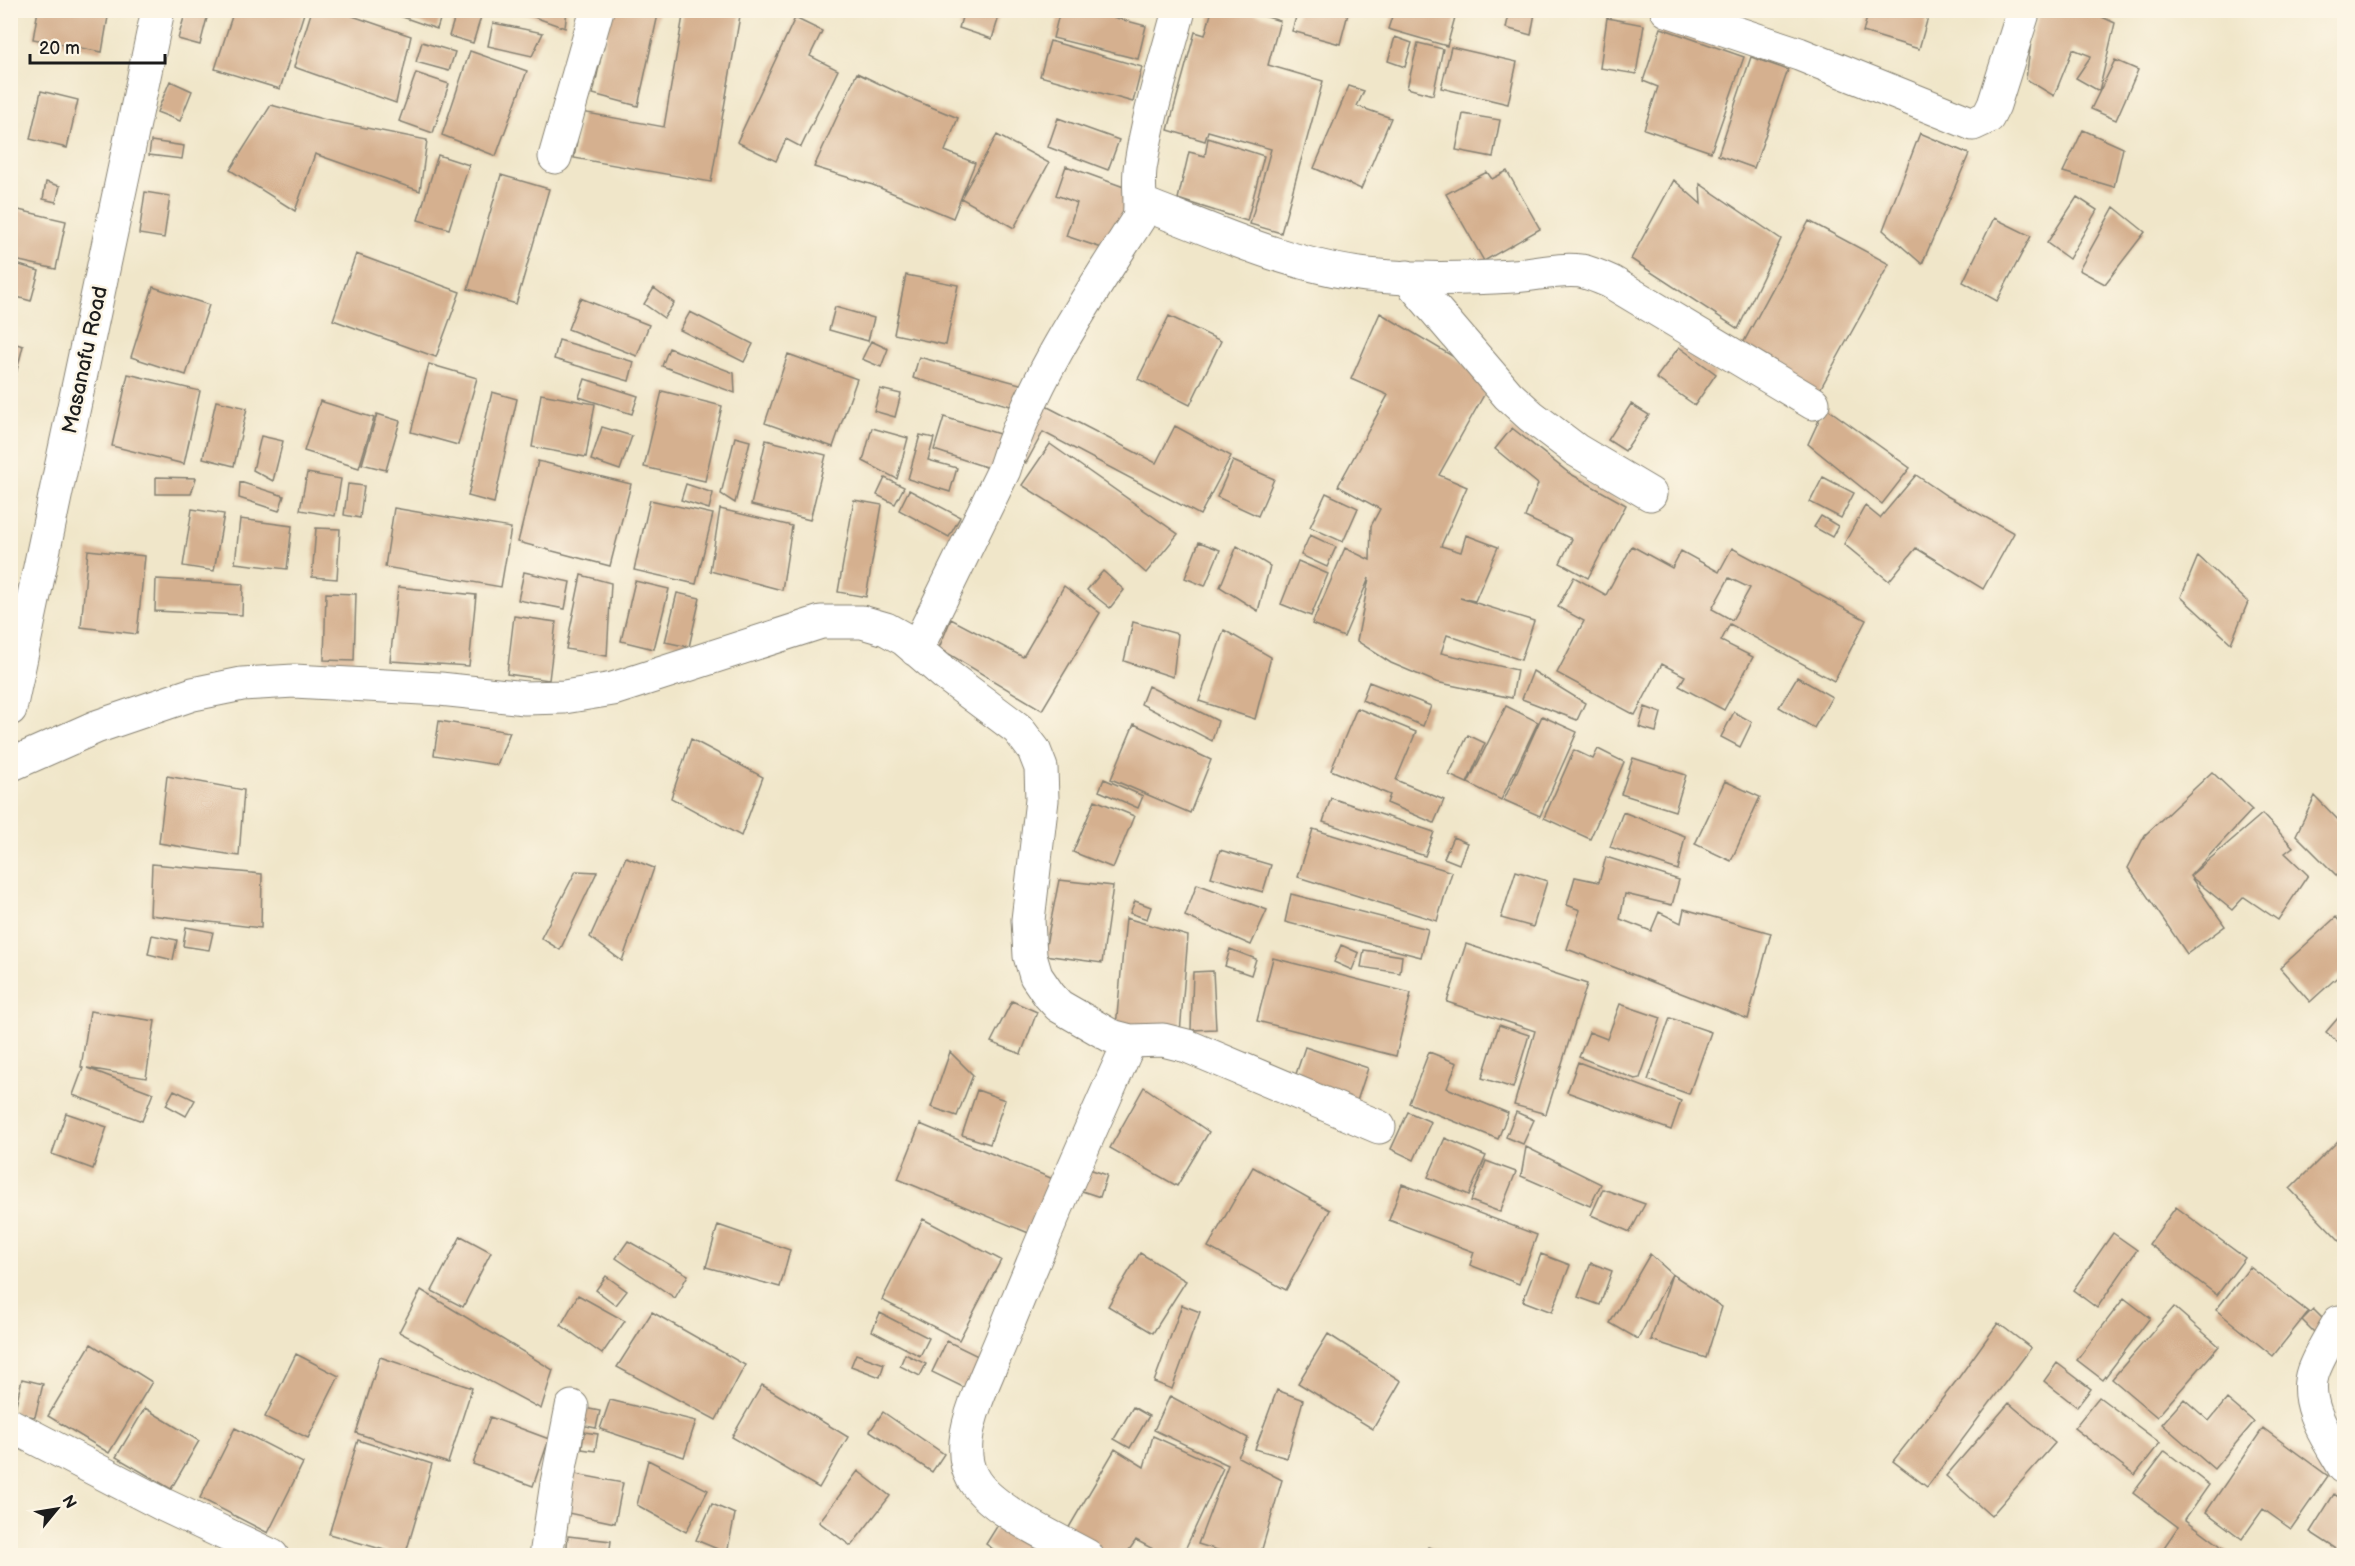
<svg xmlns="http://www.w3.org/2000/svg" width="2355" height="1566" viewBox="0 0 2355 1566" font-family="'Balsamiq Sans',sans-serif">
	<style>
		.building { fill: #d5b08f; fill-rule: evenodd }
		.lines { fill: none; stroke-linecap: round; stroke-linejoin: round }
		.minor-casing { stroke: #868172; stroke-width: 35 }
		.minor { stroke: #fff; stroke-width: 33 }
		.labels { text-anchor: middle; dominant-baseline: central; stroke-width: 5; stroke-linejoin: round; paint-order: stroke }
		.street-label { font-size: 21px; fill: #1c1c1c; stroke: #fcf5e5 }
	</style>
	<rect width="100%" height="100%" fill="#fcf5e5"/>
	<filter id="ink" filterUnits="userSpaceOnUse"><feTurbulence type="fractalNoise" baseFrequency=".0167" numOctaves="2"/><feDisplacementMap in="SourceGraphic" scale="12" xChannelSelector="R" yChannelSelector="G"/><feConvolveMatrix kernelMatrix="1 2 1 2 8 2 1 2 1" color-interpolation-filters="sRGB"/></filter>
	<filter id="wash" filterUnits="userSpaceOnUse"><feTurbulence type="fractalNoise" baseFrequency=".008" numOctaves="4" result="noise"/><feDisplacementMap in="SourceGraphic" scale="24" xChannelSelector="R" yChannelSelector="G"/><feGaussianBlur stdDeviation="1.35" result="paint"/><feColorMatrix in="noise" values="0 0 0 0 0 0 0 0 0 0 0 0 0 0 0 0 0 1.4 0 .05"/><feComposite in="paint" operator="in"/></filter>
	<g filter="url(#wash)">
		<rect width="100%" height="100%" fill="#f0e6c9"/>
		<g id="blocks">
			<path class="building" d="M38,10L109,11L102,52L33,39Z
				M186,10H209L200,45L178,39Z
				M234,10H305L280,89L215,69Z
				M312,10H335L411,36L396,103L294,67Z
				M395,10H443L437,29L394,14Z
				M457,10H483L473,43L449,36Z
				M567,10L565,28L517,11V10Z
				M611,10H659L638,106L593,94Z
				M684,10H741L711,182L574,158L582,112L664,127Z
				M964,10H1001L992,39L959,28Z
				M1060,10H1086L1146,26L1138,59L1053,38Z
				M1212,10H1244L1280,21L1268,65L1323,81L1281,233L1250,224L1271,149L1208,131L1205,141L1168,130L1195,32L1205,35Z
				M1298,10H1349L1340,44L1292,31Z
				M1394,10H1457L1447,46L1388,29Z
				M1510,10L1535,13L1531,35L1506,28Z
				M1869,10H1930L1919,49L1863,32Z
				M2041,10H2087L2115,23L2099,91L2076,78L2091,56L2073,49L2054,96L2026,79L2032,34Z
				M795,18L822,31L810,56L838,70L801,147L786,139L776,161L737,142Z
				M1607,18L1644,25L1636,74L1600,68Z
				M493,23L543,33L532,56L488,46Z
				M1661,28L1744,57L1711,152L1644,129L1658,87L1643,81Z
				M1395,37L1412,43L1405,67L1388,61Z
				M1050,41L1142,67L1133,102L1040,76Z
				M422,42L455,52L449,71L416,62Z
				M1418,43L1443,49L1433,95L1407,88Z
				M1451,47L1517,62L1508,104L1441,88Z
				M470,51L527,71L496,156L442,135Z
				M1751,57L1788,70L1754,168L1718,155Z
				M2115,60L2138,70L2116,120L2091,109Z
				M416,73L449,84L433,133L399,121Z
				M857,73L907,97L958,118L945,151L975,163L961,198L997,135L1049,163L1014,228L961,198L953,218L873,185L814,167Z
				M170,81L192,91L180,121L157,112Z
				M1349,86L1364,91L1357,106L1391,118L1361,189L1314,168Z
				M41,91L78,100L67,148L30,139Z
				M271,105L326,120L427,140L420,191L315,154L295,211L230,170Z
				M1463,114L1500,120L1493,157L1456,150Z
				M1058,118L1119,140L1108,170L1048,147Z
				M2083,130L2123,148L2114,187L2063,172Z
				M1920,133L1969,154L1922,264L1883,230Z
				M1208,138L1264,156L1247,221L1178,199L1189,152L1205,156Z
				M151,141L184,146L182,159L149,155Z
				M438,155L469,165L449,229L418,220Z
				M1066,166L1132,190L1111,251L1066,236L1077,203L1056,195Z
				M1507,171L1540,229L1484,261L1446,194L1487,172L1492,179Z
				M501,175L549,189L516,304L468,289Z
				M1674,180L1701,204L1700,184L1781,239L1738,329L1631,259Z
				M46,182L60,186L56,202L43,199Z
				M145,192L170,196L164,238L139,234Z
				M2077,197L2097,210L2069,259L2047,243Z
				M2114,207L2145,232L2105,284L2079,270Z
				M10,208L66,221L56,269L10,259Z
				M1994,218L2031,236L1997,301L1963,282Z
				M1809,221L1889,264L1818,393L1740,349Z
				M356,254L460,292L436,357L333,320Z
				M10,262L39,271L31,301L10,295Z
				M906,275L958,285L946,345L894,334Z
				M153,287L209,305L186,375L131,357Z
				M654,288L674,303L664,318L644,304Z
				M580,298L649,325L637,356L568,329Z
				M835,307L874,318L868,341L829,330Z
				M690,312L753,344L744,362L680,330Z
				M1380,313L1464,363L1489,386L1439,475L1467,487L1441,546L1461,552L1466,535L1498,547L1475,601L1460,598L1534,621L1521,660L1447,635L1441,653L1517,670L1512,698L1436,682L1391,663L1357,641L1369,578L1344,637L1312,624L1345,548L1370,560L1371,526L1380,509L1338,486L1388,395L1351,379Z
				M1169,316L1221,341L1190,405L1138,379Z
				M559,340L634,362L629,381L554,359Z
				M871,341L888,349L881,367L862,359Z
				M10,342L23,346L11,394H10Z
				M1679,347L1716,374L1695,405L1656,378Z
				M669,348L734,373L735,393L662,366Z
				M788,354L857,379L833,447L765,423Z
				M919,357L1020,384L1014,407L913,378Z
				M429,364L477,378L458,445L411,432Z
				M128,374L200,391L184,464L112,446Z
				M585,379L638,396L632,414L579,397Z
				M880,389L901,394L895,417L874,411Z
				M662,391L722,406L705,481L644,467Z
				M492,392L517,399L494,503L468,496Z
				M541,394L595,404L586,457L532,447Z
				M216,401L247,408L234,466L203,458Z
				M320,401L374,418L359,468L304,451Z
				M1040,403L1156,463L1175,426L1231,456L1200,515L1043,432L1026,463L1011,455Z
				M1631,404L1649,415L1625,451L1608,440Z
				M1825,407L1910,468L1882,504L1808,444Z
				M377,414L400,421L386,470L362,464Z
				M944,417L1009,437L998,471L934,450Z
				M602,427L632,436L620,470L591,460Z
				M872,428L908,438L897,479L863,461Z
				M1512,428L1569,473L1626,505L1588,578L1560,563L1572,539L1525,517L1538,484L1495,449Z
				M920,435L934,438L928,460L957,468L950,492L908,479Z
				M261,436L283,441L273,481L253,470Z
				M735,437L750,441L735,503L721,494Z
				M766,440L826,455L810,520L751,505Z
				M1050,444L1178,534L1146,573L1106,538L1022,485Z
				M538,461L631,484L610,566L518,542Z
				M1233,461L1274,479L1258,516L1217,497Z
				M307,473L341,479L335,516L300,510Z
				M1916,475L1947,496L2014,533L1983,589L1916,548L1889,581L1844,544L1865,506L1880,518Z
				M156,477L196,478L191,494H156Z
				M1823,477L1854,493L1841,518L1810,502Z
				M885,478L904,487L895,504L877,495Z
				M240,482L284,496L279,511L239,498Z
				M348,484L364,486L360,518L344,515Z
				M686,484L713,493L709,509L681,500Z
				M909,490L960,517L949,537L899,510Z
				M1326,493L1358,508L1343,542L1310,527Z
				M650,500L713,514L696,584L634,570Z
				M854,500L882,505L866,597L838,592Z
				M394,508L511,528L501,587L385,567Z
				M192,509L224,514L214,571L183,566Z
				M720,509L792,526L782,590L710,571Z
				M1821,516L1838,526L1832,537L1814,527Z
				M240,519L292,526L287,569L235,563Z
				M316,528L340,529L337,579L312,577Z
				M1310,535L1336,547L1327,567L1301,555Z
				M1199,542L1220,550L1205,586L1185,578Z
				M1237,546L1270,566L1258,611L1220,587Z
				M1632,546L1672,568L1681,551L1719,572L1732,548L1866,620L1834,681L1730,624L1721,641L1753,657L1724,710L1679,686L1685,676L1662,664L1635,715L1557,673L1584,621L1558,607L1574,577L1606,595ZM1729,578L1750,588L1732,620L1712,609Z
				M88,550L145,556L137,634L81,627Z
				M2198,556L2248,602L2231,643L2181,597Z
				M1298,561L1328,574L1311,616L1281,604Z
				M1103,571L1124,590L1110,608L1087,590Z
				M524,572L570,582L565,609L518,600Z
				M581,575L611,583L607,656L566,649Z
				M156,579L243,584L242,615L155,611Z
				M635,581L669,589L654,649L621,641Z
				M1064,586L1100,613L1042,710L939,648L951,619L1023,657Z
				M398,587L476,595L469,666L390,661Z
				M326,593L356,594L354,661L324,660Z
				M677,593L700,598L689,647L665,642Z
				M514,616L556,622L549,680L507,674Z
				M1133,622L1178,634L1173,677L1124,661Z
				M1224,630L1271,657L1255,719L1199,701Z
				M1533,671L1585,703L1577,720L1522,699Z
				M1797,677L1832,697L1814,728L1779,707Z
				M1369,682L1431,706L1423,726L1362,700Z
				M1148,686L1218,721L1212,741L1141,704Z
				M1506,706L1538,722L1501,800L1468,783Z
				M1645,707L1661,713L1656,732L1639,727Z
				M1357,708L1416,732L1396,780L1444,800L1434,823L1387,803L1390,795L1331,770Z
				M1734,712L1752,722L1740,747L1721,737Z
				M1542,716L1577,732L1540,816L1504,800Z
				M439,721L510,732L497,765L434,755Z
				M1134,724L1211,760L1190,813L1111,779Z
				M1468,735L1485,743L1467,783L1449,775Z
				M691,739L763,777L741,836L671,798Z
				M1598,749L1624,762L1590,839L1544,818L1574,750L1593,759Z
				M1633,758L1686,775L1675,811L1621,794Z
				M2212,772L2252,810L2190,876L2225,926L2187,954L2128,868L2145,835Z
				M167,776L244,790L239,856L159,843Z
				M1104,779L1143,796L1138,808L1099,791Z
				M1725,781L1760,797L1731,861L1695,844Z
				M2315,796L2344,826V883L2296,835Z
				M1331,798L1434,832L1425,856L1323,822Z
				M1095,800L1134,816L1113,868L1073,852Z
				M1623,812L1685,836L1678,870L1610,847Z
				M2262,814L2293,847L2285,853L2308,875L2278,920L2244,897L2232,910L2190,876Z
				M1313,829L1452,872L1437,921L1298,877Z
				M1453,837L1467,843L1459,864L1444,858Z
				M1220,850L1271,865L1263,892L1211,877Z
				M626,857L654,868L622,961L590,937Z
				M1606,857L1679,880L1672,905L1625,894L1620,919L1651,931L1659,912L1681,923L1684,909L1771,933L1748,1019L1567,949L1580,910L1567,905L1575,877L1599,882Z
				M152,864L262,874L261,928L150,915Z
				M576,871L597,872L560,950L541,938Z
				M1516,871L1547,881L1533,927L1501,918Z
				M1059,880L1113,886L1102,963L1044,955Z
				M1197,884L1267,910L1251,945L1185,916Z
				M1291,894L1428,929L1421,957L1285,922Z
				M1135,901L1151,907L1147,919L1130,913Z
				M2336,917L2344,927V971L2310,1002L2280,968Z
				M1126,918L1188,936L1180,1033L1116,1027Z
				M186,927L213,932L209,950L183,946Z
				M152,935L177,940L173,960L148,954Z
				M1466,944L1587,984L1546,1114L1514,1105L1535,1031L1447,1002Z
				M1341,945L1359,953L1352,970L1334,962Z
				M1230,949L1256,959L1251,975L1225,966Z
				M1364,950L1402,956L1400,973L1361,967Z
				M1273,958L1411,993L1396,1056L1257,1021Z
				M1213,971L1216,1029L1191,1030L1193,972Z
				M1012,1001L1037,1012L1021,1054L991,1042Z
				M1620,1004L1661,1018L1640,1078L1635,1079L1579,1057L1589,1032L1607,1039Z
				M90,1011L155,1021L146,1078L87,1068L153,1093L142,1121L73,1095L83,1068L81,1067Z
				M2344,1011V1048L2326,1032Z
				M1670,1018L1711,1032L1689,1094L1648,1080Z
				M1499,1025L1529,1035L1513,1088L1482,1078Z
				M1305,1047L1368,1068L1356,1104L1293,1083Z
				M950,1052L973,1075L957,1116L931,1107Z
				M1429,1052L1457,1063L1447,1088L1508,1113L1498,1139L1409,1103Z
				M1578,1062L1681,1101L1671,1130L1567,1092Z
				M1144,1087L1209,1132L1177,1186L1110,1148Z
				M174,1090L195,1100L186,1116L166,1105Z
				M977,1090L1005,1100L990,1144L962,1135Z
				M1408,1112L1431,1122L1414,1160L1391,1149Z
				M1516,1112L1534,1120L1523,1144L1506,1137Z
				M66,1113L107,1127L93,1169L52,1154Z
				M920,1124L1053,1179L1031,1234L898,1179Z
				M2344,1135V1239L2341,1242L2290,1189Z
				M1445,1138L1486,1156L1469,1195L1428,1177Z
				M1526,1147L1601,1184L1590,1206L1521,1176Z
				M1486,1161L1516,1172L1500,1212L1471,1201Z
				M1253,1167L1330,1210L1286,1290L1208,1247Z
				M1089,1169L1107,1175L1100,1197L1082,1191Z
				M1402,1184L1537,1235L1519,1284L1470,1265L1474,1252L1389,1220Z
				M1603,1189L1645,1204L1630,1232L1591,1215Z
				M2176,1207L2245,1258L2217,1295L2149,1244Z
				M923,1219L1001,1260L959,1340L882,1300Z
				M718,1225L790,1250L780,1287L706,1267Z
				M2113,1233L2137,1250L2097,1308L2073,1290Z
				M461,1236L491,1252L463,1307L432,1291Z
				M628,1241L688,1275L675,1298L616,1258Z
				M1140,1253L1186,1281L1153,1333L1108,1306Z
				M1541,1254L1570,1265L1552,1312L1523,1301Z
				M1650,1254L1672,1274L1638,1339L1610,1323Z
				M1591,1263L1612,1271L1600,1305L1578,1297Z
				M2250,1267L2308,1312L2273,1356L2216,1310Z
				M1672,1274L1722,1307L1706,1358L1651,1340Z
				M606,1276L627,1291L616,1305L596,1290Z
				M421,1290L553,1370L541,1409L399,1332Z
				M578,1295L625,1321L602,1354L561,1325Z
				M2124,1298L2150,1318L2103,1380L2077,1360Z
				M1182,1305L1200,1312L1172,1389L1154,1382Z
				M2174,1307L2219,1346L2157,1417L2112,1379Z
				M2313,1309L2326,1322L2315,1333L2302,1320Z
				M652,1312L745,1365L716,1420L617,1367Z
				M880,1313L929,1338L920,1356L872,1331Z
				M1998,1323L2031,1348L1927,1487L1893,1461L1957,1380Z
				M1328,1334L1401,1381L1373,1429L1298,1383Z
				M947,1341L982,1358L967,1389L932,1372Z
				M91,1344L152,1382L109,1453L48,1416Z
				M296,1354L339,1376L308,1438L265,1417Z
				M856,1354L884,1364L880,1377L851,1366Z
				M905,1354L926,1364L920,1376L900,1366Z
				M380,1357L472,1388L448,1463L356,1433Z
				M2057,1363L2091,1389L2077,1407L2044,1381Z
				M22,1379L43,1384L35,1417L14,1413Z
				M762,1385L848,1437L819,1488L732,1437Z
				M1277,1390L1303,1400L1287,1458L1255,1449Z
				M1170,1396L1248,1438L1238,1457L1282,1480L1260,1556H1237L1198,1544L1228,1465L1154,1430Z
				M2099,1397L2160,1443L2135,1475L2074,1428Z
				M2184,1399L2209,1421L2227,1399L2254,1422L2214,1469L2162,1424Z
				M610,1400L696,1421L684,1457L600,1429Z
				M2009,1403L2055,1443L1991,1516L1946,1476Z
				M1133,1407L1149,1416L1130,1448L1114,1439Z
				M145,1408L199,1441L171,1489L116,1457Z
				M584,1408L600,1411L596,1428L581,1425Z
				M883,1412L944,1454L932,1472L870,1431Z
				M490,1417L549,1439L533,1486L473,1464Z
				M235,1428L303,1463L268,1533L200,1498Z
				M2263,1428L2328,1476L2291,1529L2263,1509L2242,1539L2206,1512Z
				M584,1432L598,1434L595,1451L582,1449Z
				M1153,1436L1223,1468L1182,1556H1166L1136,1540L1125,1556H1111L1068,1529L1115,1449L1144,1467Z
				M358,1440L432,1464L405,1556L329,1534Z
				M2165,1451L2209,1485L2185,1519L2234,1556H2158L2178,1527L2133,1493Z
				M648,1460L708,1490L686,1532L637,1505Z
				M858,1471L890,1496L851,1546L819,1522Z
				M575,1474L623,1483L615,1523L568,1513Z
				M2334,1494L2344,1501V1554L2310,1532Z
				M712,1504L735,1514L727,1553L696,1540Z
				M1001,1520L1054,1556H1003L986,1544Z
				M568,1536L611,1541L609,1556H566Z
				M1428,1547L1452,1555V1556H1425Z"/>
		</g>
	</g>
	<g filter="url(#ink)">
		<use href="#blocks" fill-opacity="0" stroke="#868172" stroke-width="1.5"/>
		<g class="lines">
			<defs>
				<path id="minor" d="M1667,10L1799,54L1973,124L1988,117L1994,105L2024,10
					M555,157L597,10
					M1141,203C1214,231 1289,266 1367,275C1415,280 1465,279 1513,276C1535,275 1559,268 1581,271C1591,273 1602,278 1611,282L1813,403
					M1407,277L1508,395L1531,416L1576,450L1650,494
					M916,650L1004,470C1031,381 1089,296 1139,218C1142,199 1137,181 1141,163C1149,111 1166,61 1179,10
					M10,709L158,10
					M10,765L96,727L193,694L242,684L294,681L440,689L525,698L564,697L613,689L821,622H862L886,629L904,639L946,675L1018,729L1034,750L1041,768L1042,800L1028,920L1030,956L1036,976L1049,995L1059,1006L1111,1036L1130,1041L1163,1040L1187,1046L1379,1127
					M2339,1322C2330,1338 2319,1355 2313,1372C2302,1405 2329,1440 2344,1467
					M10,1425L164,1505L272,1556
					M546,1556L557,1483L572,1407
					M1087,1556C1055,1538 988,1509 972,1477C966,1466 965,1453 966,1441C969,1409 992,1365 1004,1334C1043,1235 1087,1138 1130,1041"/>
			</defs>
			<use href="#minor" class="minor-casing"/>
			<use href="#minor" class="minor"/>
		</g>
	</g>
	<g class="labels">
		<g class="street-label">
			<text transform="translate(85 360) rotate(-78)">Masanafu Road</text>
		</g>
	</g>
	<rect width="2355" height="1566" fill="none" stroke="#fcf5e5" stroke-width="36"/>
	<g transform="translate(57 1509) rotate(60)" stroke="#fcf5e5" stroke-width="4.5" paint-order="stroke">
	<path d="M0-4.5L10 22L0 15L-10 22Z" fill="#1c1c1c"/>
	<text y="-9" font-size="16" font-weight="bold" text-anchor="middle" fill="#1c1c1c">N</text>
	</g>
	<path d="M30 54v9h135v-9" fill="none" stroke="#1c1c1c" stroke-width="3"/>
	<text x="39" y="54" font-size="18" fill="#1c1c1c" stroke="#fcf5e5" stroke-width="4.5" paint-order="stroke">20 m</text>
</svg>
